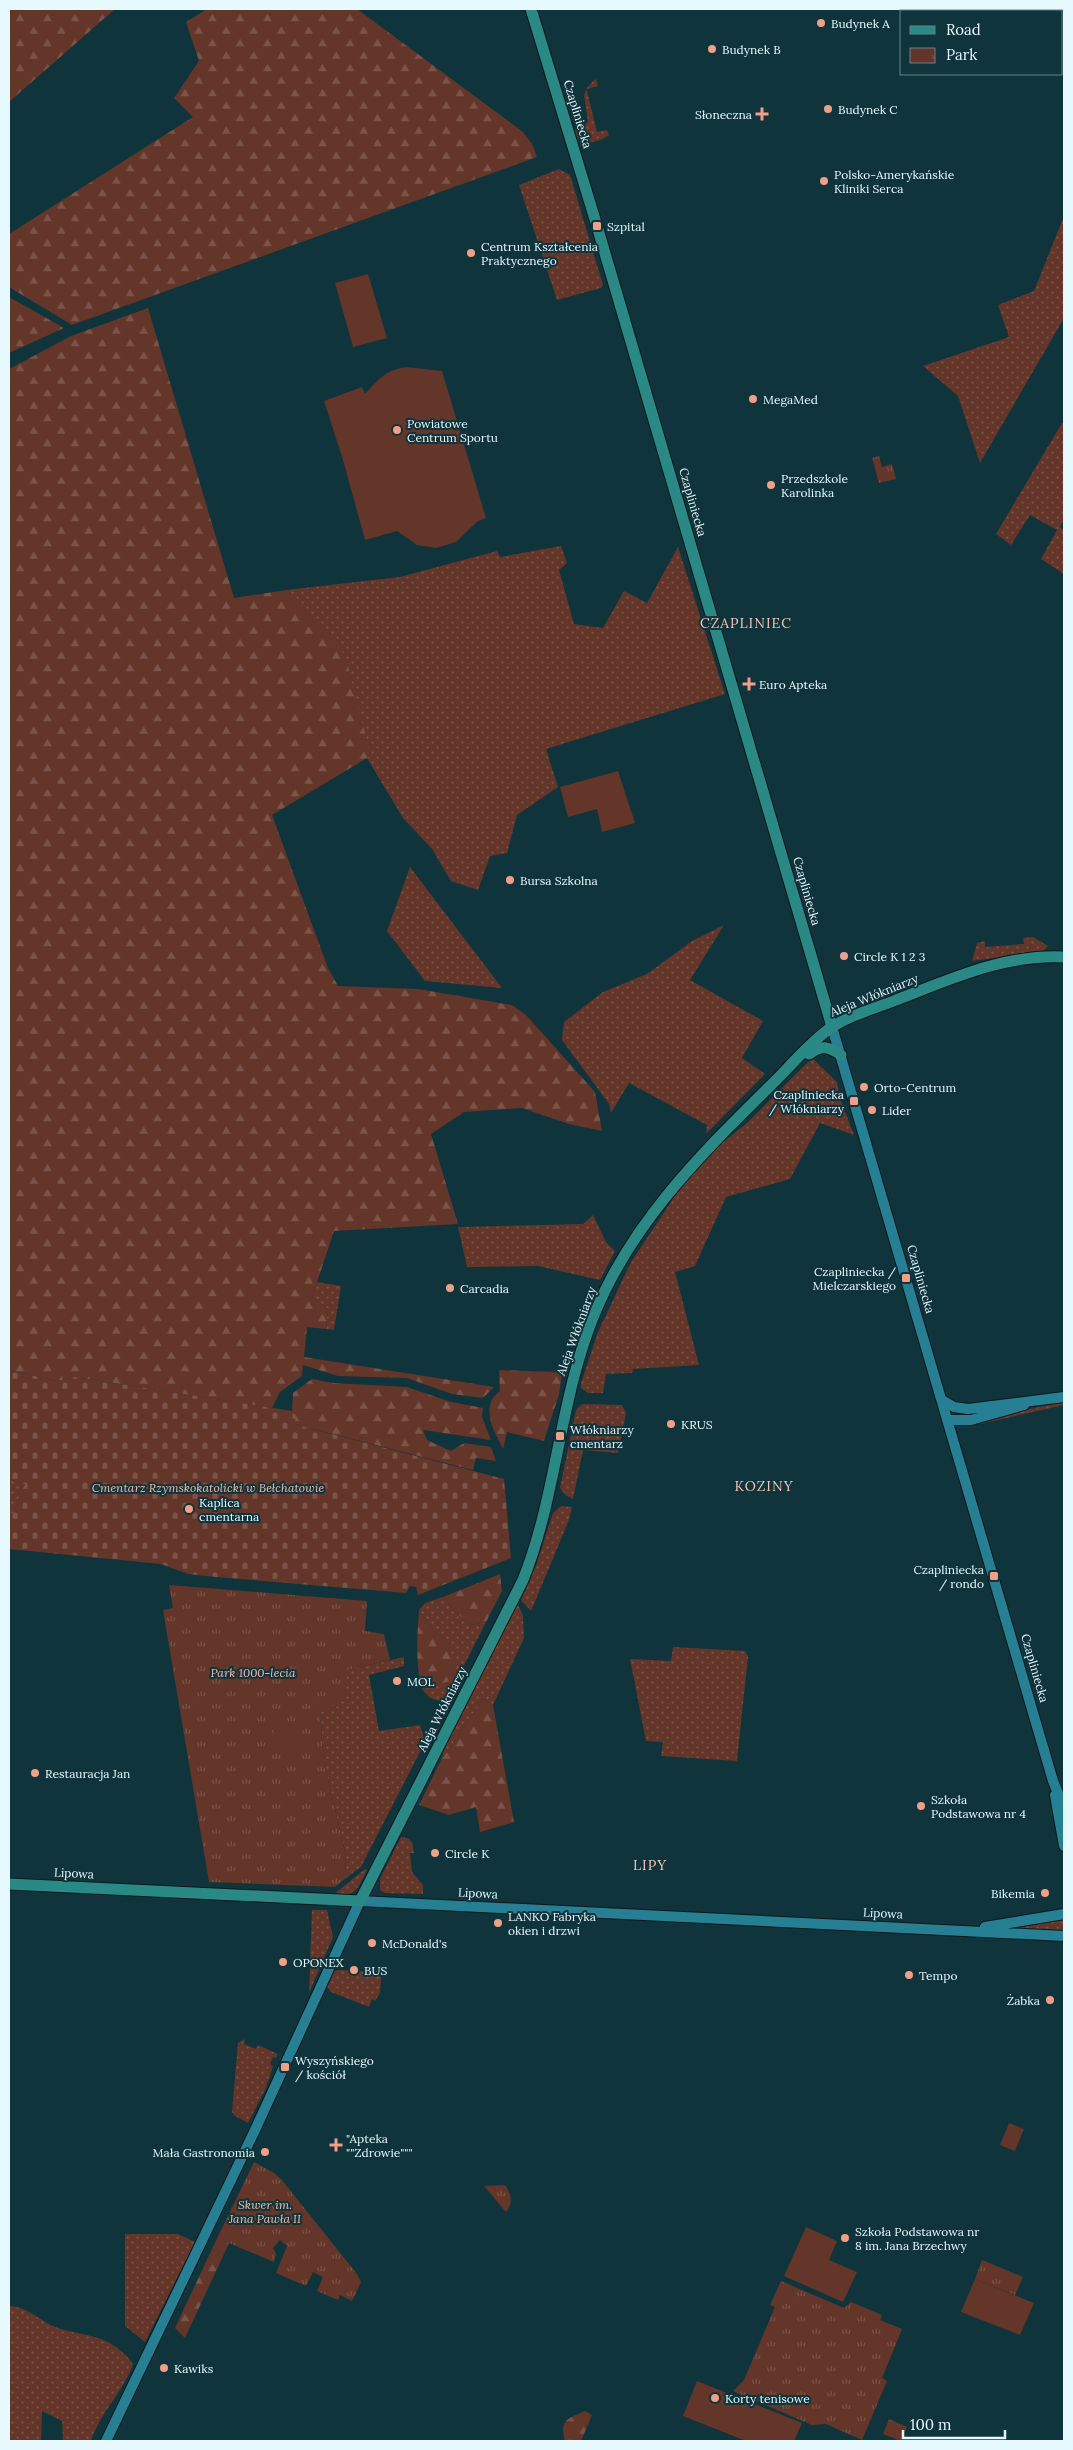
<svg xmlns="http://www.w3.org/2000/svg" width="1073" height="2450" viewBox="0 0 1073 2450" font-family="Lora,serif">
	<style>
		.grass { fill: url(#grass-dots) }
		.forest { fill: url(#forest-firs) }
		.cemetery { fill: url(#cemetery-stones) }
		.park { fill: url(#park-tufts) }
		.garden { fill: #643529 }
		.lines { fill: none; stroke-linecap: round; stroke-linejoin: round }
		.tertiary-casing { stroke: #0a191d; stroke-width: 12 }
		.secondary-casing { stroke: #0a191d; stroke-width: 13 }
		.tertiary { stroke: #258093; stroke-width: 10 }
		.secondary { stroke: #298a85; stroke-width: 11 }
		.poi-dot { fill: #f49e88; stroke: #0f343c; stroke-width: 2 }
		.labels { text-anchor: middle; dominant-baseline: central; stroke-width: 4; stroke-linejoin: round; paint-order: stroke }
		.poi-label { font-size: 12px; fill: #e5f9fe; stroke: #0f343c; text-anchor: start }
		.street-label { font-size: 12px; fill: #e5f9fe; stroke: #0f343c }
		.park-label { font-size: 12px; font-style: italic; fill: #f8b8a8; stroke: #0f343c }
		.neighbourhood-label { font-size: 14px; letter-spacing: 1px; fill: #f7c5b8; stroke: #0f343c }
	</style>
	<defs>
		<pattern id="grass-dots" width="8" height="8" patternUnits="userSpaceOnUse" patternTransform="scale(1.25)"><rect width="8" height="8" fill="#643529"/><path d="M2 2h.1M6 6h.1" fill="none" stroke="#7a5349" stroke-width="1.8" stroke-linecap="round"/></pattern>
		<pattern id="forest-firs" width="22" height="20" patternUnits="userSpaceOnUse" patternTransform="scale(1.25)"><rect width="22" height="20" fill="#643529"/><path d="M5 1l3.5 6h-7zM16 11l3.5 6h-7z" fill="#7a5349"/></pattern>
		<pattern id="cemetery-stones" width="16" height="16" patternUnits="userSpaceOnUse" patternTransform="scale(1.25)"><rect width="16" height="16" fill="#643529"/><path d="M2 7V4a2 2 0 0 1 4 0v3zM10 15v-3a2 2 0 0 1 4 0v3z" fill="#7a5349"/></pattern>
		<pattern id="park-tufts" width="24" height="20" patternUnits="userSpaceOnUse" patternTransform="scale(1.25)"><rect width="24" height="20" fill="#643529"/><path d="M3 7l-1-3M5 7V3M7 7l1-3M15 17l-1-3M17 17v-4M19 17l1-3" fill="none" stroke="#7a5349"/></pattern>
	</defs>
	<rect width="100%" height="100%" fill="#0f343c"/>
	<path class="grass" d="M596,79L598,86L587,89V91L597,132L607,130L609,135C597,144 579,147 574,130L584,126L588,122L584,95C586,89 590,83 596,79Z
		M559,169L570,175L603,285L601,288L557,300L519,185Z
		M1064,216V318L980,463L958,396L923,366L1009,337L998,305L1034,291Z
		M1062,423L1064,424V519L1060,527L1064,530V574L1041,559L1057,530L1030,515L1011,545L996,534Z
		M561,546L567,563L559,570L574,624L603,628L624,591L647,603L678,547L725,694L546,749L558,787L517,815L507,853L490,856L478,890L451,881L432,849L403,818L367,758L370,753L286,590L400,577L497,551L496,548L500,557Z
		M410,867L502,988L425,981L387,931Z
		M724,925L690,980L763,1021L742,1058L765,1074L706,1134L707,1125L629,1083L611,1113L609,1104L562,1040L564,1022L603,992L647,974L692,941Z
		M1033,937L1048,946L1043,951L972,961L977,943L985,941V947L1024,944L1023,938Z
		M812,1058L837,1082L839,1096L854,1135L820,1123L790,1179L726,1197L695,1266L675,1272L699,1365L633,1369L632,1373L606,1374L603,1393H588L581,1388V1383L598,1332L631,1262L675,1196L693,1172L721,1144L748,1122Z
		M593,1215L606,1242L615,1251L600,1280L538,1266L467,1267L458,1227L583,1224Z
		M317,1282L341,1286L334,1330L326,1329L328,1309L312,1297Z
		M1064,1401V1405L980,1424L979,1422Z
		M582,1404L622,1405L626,1413L618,1453L583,1450L573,1499L565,1495L560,1488L576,1410Z
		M9,1479L26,1484L9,1522Z
		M561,1506L572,1507L569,1520L531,1611L521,1600L536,1566L553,1513Z
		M443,1597L455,1612L471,1625L486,1622L449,1695L440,1701L430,1698L422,1689L456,1679L448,1642L435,1632L419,1610L425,1603Z
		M517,1602L523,1616L524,1638L493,1705L483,1699L440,1762L450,1735Z
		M673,1647L745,1651L748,1657L737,1761L661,1756L663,1742L646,1741L630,1659L671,1661Z
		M404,1657V1666L369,1675L379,1731L420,1725L425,1742L361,1867L346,1878L345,1851L324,1763L320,1713L327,1708L347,1670Z
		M401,1837C412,1838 413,1843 414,1853H410L412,1872L423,1885V1894L385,1893L380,1890V1879Z
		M365,1869L367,1870C357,1890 357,1896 333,1895Z
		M312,1910H327L333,1937L309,1993Z
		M1064,1918V1932L1012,1929L1013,1927Z
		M382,1968L380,1993L375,2001L372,1999L369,2007L331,1992L326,1985L332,1972C345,1966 365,1977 382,1968Z
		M245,2039L244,2044L256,2049L258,2045L278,2054L276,2058L273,2057L270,2064L273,2066L266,2088L248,2123L235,2116L232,2112L238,2043Z
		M125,2234H178L195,2242L145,2342L125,2326Z
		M9,2306C25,2306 37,2318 51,2325C69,2334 92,2333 110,2343C119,2349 127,2355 133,2364C123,2392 100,2413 91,2441H63L62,2421L42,2411L41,2441H9Z"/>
	<path class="forest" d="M9,9H115L9,102Z
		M207,9H357L523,132L532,144L537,157L72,325L9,287V234L193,117L174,98L199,61L186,22Z
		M9,297L64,328L9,353Z
		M148,308L234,598L286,590L345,655L370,753L367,758L272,815L328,968L338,986L418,989L512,1005L526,1015L595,1092L602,1131L569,1124L522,1108L464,1112L431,1134L458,1224L334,1231L312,1297L328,1309L326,1329L307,1327L304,1357L494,1387L483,1398L452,1394L407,1378L338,1376L303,1365L302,1376L280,1392L272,1408L75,1377L57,1381L9,1370V369L71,336Z
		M499,1370L553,1372L562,1375L559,1394L544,1441L507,1432L503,1449C494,1431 479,1406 500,1391Z
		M312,1379L333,1383L407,1387L451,1402L483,1408L482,1417L491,1440L423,1430L427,1440L451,1451L464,1443L491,1447L496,1461L476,1458L473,1470L294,1424L292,1411L293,1393Z
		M500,1574L502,1591L486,1622L471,1625L455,1612L443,1597Z
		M419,1610L435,1632L448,1642L457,1679L422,1689C415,1663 417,1637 419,1610Z
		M483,1699L493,1705L514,1822L480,1832L476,1807L449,1815L419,1805L440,1762Z
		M212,2249L224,2254L185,2338L175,2328Z
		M585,2411L592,2415L581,2441H565C559,2420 567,2419 585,2411Z"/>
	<path class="cemetery" d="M9,1370L57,1381L75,1377L292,1411L296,1417L294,1424L504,1479L511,1558L418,1595L416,1587L410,1586L406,1593L216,1577L188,1574L161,1564L9,1549V1522L25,1484L9,1479Z"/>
	<path class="park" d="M879,456L882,467L892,464L896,479L879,483L872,458Z
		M169,1585L367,1601L365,1631L384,1634L390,1660L347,1670L346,1698L320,1713L324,1763L345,1851L346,1878L335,1887L209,1882L163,1610L173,1608Z
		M254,2162L274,2173L281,2179L357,2274L361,2282L352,2301L340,2295L338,2300L317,2291L323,2277L313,2272L306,2286L276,2273L287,2246L280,2240L273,2248L276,2253L274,2262L229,2243L224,2254L212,2249Z
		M505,2185C511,2194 514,2202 506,2212L484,2186Z
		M982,2260L1023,2277L1015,2295L975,2279Z
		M781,2281L844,2308L851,2302L882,2315L880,2320L902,2329L882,2378L887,2381L862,2440L826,2424L812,2425L733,2391L744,2380L775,2307L770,2305Z
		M889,2419L907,2427L901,2441L883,2434Z"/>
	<path class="garden" d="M368,274L387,338L353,347L335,283Z
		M406,367L442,371L486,518L478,521L456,542L436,548L417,545L397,531L365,540L343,460L324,401L362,387L365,394C378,380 385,370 406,367Z
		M618,771L635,823L602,832L597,809L568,817L560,787Z
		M273,1727L293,1729L297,1753L276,1751Z
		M1009,2123L1024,2129L1015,2151L1000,2145Z
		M806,2227L837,2241L829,2260L857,2272L843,2302L784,2276Z
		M975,2279L1034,2303L1020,2335L961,2312Z
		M697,2381L802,2423L794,2441H746L683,2416Z"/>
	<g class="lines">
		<defs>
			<path id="tertiary" d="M832,1027L1053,1781L1064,1808
				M942,1400L954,1407L968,1409L1064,1397
				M948,1420H971L1024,1405
				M1055,1795L1064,1846
				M985,1927L1064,1914
				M106,2441L255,2130L360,1901L1064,1936"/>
			<path id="secondary" d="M531,9L597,226L832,1027
				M809,1054C821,1045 828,1046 841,1055
				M9,1884L360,1901L523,1580C557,1495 559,1401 594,1315C631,1224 699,1156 768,1088C788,1069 807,1045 829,1029C849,1015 874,1009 896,1000C951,979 1004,954 1064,957"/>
		</defs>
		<use href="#tertiary" class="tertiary-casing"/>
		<use href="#secondary" class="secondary-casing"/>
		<use href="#tertiary" class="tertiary"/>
		<use href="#secondary" class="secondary"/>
	</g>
	<g class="poi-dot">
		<circle cx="821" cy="23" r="5"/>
		<circle cx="712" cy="49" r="5"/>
		<circle cx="828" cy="109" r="5"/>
		<path d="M759.5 106.5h5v5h5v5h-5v5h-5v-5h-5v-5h5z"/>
		<circle cx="824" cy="181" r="5"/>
		<rect x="592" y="221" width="10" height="10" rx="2.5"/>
		<circle cx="471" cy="253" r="5"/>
		<circle cx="753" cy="399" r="5"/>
		<circle cx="397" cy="430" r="5"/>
		<circle cx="771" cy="485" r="5"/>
		<path d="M746.5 676.5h5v5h5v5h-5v5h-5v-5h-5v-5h5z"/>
		<circle cx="510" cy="880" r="5"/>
		<circle cx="844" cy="956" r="5"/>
		<circle cx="864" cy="1087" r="5"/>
		<rect x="849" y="1096" width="10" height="10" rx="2.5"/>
		<circle cx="872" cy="1110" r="5"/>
		<rect x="901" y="1273" width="10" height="10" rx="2.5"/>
		<circle cx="450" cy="1288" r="5"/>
		<circle cx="671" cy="1424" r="5"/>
		<rect x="555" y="1431" width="10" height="10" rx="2.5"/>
		<circle cx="189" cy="1509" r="5"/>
		<rect x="989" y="1571" width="10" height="10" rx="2.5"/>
		<circle cx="397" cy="1681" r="5"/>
		<circle cx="35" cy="1773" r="5"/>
		<circle cx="921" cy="1806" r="5"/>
		<circle cx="435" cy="1853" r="5"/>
		<circle cx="1045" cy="1893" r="5"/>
		<circle cx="498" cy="1923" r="5"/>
		<circle cx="372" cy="1943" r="5"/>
		<circle cx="283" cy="1962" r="5"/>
		<circle cx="354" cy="1970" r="5"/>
		<circle cx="909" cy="1975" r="5"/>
		<circle cx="1050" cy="2000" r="5"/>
		<rect x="280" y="2062" width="10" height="10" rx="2.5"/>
		<path d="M333.5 2137.5h5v5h5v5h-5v5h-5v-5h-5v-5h5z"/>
		<circle cx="265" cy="2152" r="5"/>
		<circle cx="845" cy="2238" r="5"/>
		<circle cx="164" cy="2368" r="5"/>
		<circle cx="715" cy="2398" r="5"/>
	</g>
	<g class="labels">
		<g class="poi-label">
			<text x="831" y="23">Budynek A</text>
			<text x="722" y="49">Budynek B</text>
			<text x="838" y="109">Budynek C</text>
			<text x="752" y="114" text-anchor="end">Słoneczna</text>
			<text x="834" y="174">Polsko-Amerykańskie<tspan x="834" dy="14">Kliniki Serca</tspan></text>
			<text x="607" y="226">Szpital</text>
			<text x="481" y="246">Centrum Kształcenia<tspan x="481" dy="14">Praktycznego</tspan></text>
			<text x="763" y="399">MegaMed</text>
			<text x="407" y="423">Powiatowe<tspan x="407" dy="14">Centrum Sportu</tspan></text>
			<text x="781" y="478">Przedszkole<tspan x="781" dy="14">Karolinka</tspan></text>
			<text x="759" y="684">Euro Apteka</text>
			<text x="520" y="880">Bursa Szkolna</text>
			<text x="854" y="956">Circle K 1 2 3</text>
			<text x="874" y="1087">Orto-Centrum</text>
			<text x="844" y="1094" text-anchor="end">Czapliniecka<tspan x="844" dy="14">/ Włókniarzy</tspan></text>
			<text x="882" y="1110">Lider</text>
			<text x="896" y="1271" text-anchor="end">Czapliniecka /<tspan x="896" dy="14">Mielczarskiego</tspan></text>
			<text x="460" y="1288">Carcadia</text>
			<text x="681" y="1424">KRUS</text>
			<text x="570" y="1429">Włókniarzy<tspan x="570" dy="14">cmentarz</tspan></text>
			<text x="199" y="1502">Kaplica<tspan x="199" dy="14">cmentarna</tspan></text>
			<text x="984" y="1569" text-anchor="end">Czapliniecka<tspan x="984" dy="14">/ rondo</tspan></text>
			<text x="407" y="1681">MOL</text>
			<text x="45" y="1773">Restauracja Jan</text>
			<text x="931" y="1799">Szkoła<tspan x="931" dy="14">Podstawowa nr 4</tspan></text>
			<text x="445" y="1853">Circle K</text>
			<text x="1035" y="1893" text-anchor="end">Bikemia</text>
			<text x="508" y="1916">LANKO Fabryka<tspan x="508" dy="14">okien i drzwi</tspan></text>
			<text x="382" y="1943">McDonald's</text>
			<text x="293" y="1962">OPONEX</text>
			<text x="364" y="1970">BUS</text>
			<text x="919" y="1975">Tempo</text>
			<text x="1040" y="2000" text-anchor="end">Żabka</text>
			<text x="295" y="2060">Wyszyńskiego<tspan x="295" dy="14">/ kościół</tspan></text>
			<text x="346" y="2138">"Apteka<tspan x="346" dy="14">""Zdrowie"""</tspan></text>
			<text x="255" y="2152" text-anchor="end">Mała Gastronomia</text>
			<text x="855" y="2231">Szkoła Podstawowa nr<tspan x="855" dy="14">8 im. Jana Brzechwy</tspan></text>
			<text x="174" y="2368">Kawiks</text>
			<text x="725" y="2398">Korty tenisowe</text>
		</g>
		<g class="street-label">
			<text transform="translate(578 114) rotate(73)">Czapliniecka</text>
			<text transform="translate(693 502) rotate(74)">Czapliniecka</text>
			<text transform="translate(807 891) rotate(74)">Czapliniecka</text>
			<text transform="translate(874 995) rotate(-22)">Aleja Włókniarzy</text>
			<text transform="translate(921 1279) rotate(74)">Czapliniecka</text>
			<text transform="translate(576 1331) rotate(-70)">Aleja Włókniarzy</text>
			<text transform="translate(1035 1668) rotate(74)">Czapliniecka</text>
			<text transform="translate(442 1709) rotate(-63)">Aleja Włókniarzy</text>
			<text transform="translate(74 1873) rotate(3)">Lipowa</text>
			<text transform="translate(478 1893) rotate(3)">Lipowa</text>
			<text transform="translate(883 1913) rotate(3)">Lipowa</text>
		</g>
		<g class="park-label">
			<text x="208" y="1487">Cmentarz Rzymskokatolicki w Bełchatowie</text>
			<text x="253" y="1672">Park 1000-lecia</text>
			<text x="265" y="2204">Skwer im.<tspan x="265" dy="14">Jana Pawła II</tspan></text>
		</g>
		<g class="neighbourhood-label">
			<text x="746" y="623">CZAPLINIEC</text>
			<text x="764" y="1486">KOZINY</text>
			<text x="650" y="1865">LIPY</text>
		</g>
	</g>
	<rect width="1073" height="2450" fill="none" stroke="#e5f9fe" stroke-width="20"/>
	<rect x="900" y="10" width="162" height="65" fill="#0f343c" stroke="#65838a"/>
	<rect x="910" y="26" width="25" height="8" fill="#298a85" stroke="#65838a"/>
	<text x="946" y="35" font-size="15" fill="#e5f9fe">Road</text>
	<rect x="910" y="48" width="25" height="15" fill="url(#park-tufts)" stroke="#65838a"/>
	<text x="946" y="60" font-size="15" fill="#e5f9fe">Park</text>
	<path d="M903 2430v8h102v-8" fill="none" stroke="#e5f9fe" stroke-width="2.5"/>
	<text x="910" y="2430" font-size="15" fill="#e5f9fe" stroke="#0f343c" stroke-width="4" paint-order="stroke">100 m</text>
</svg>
